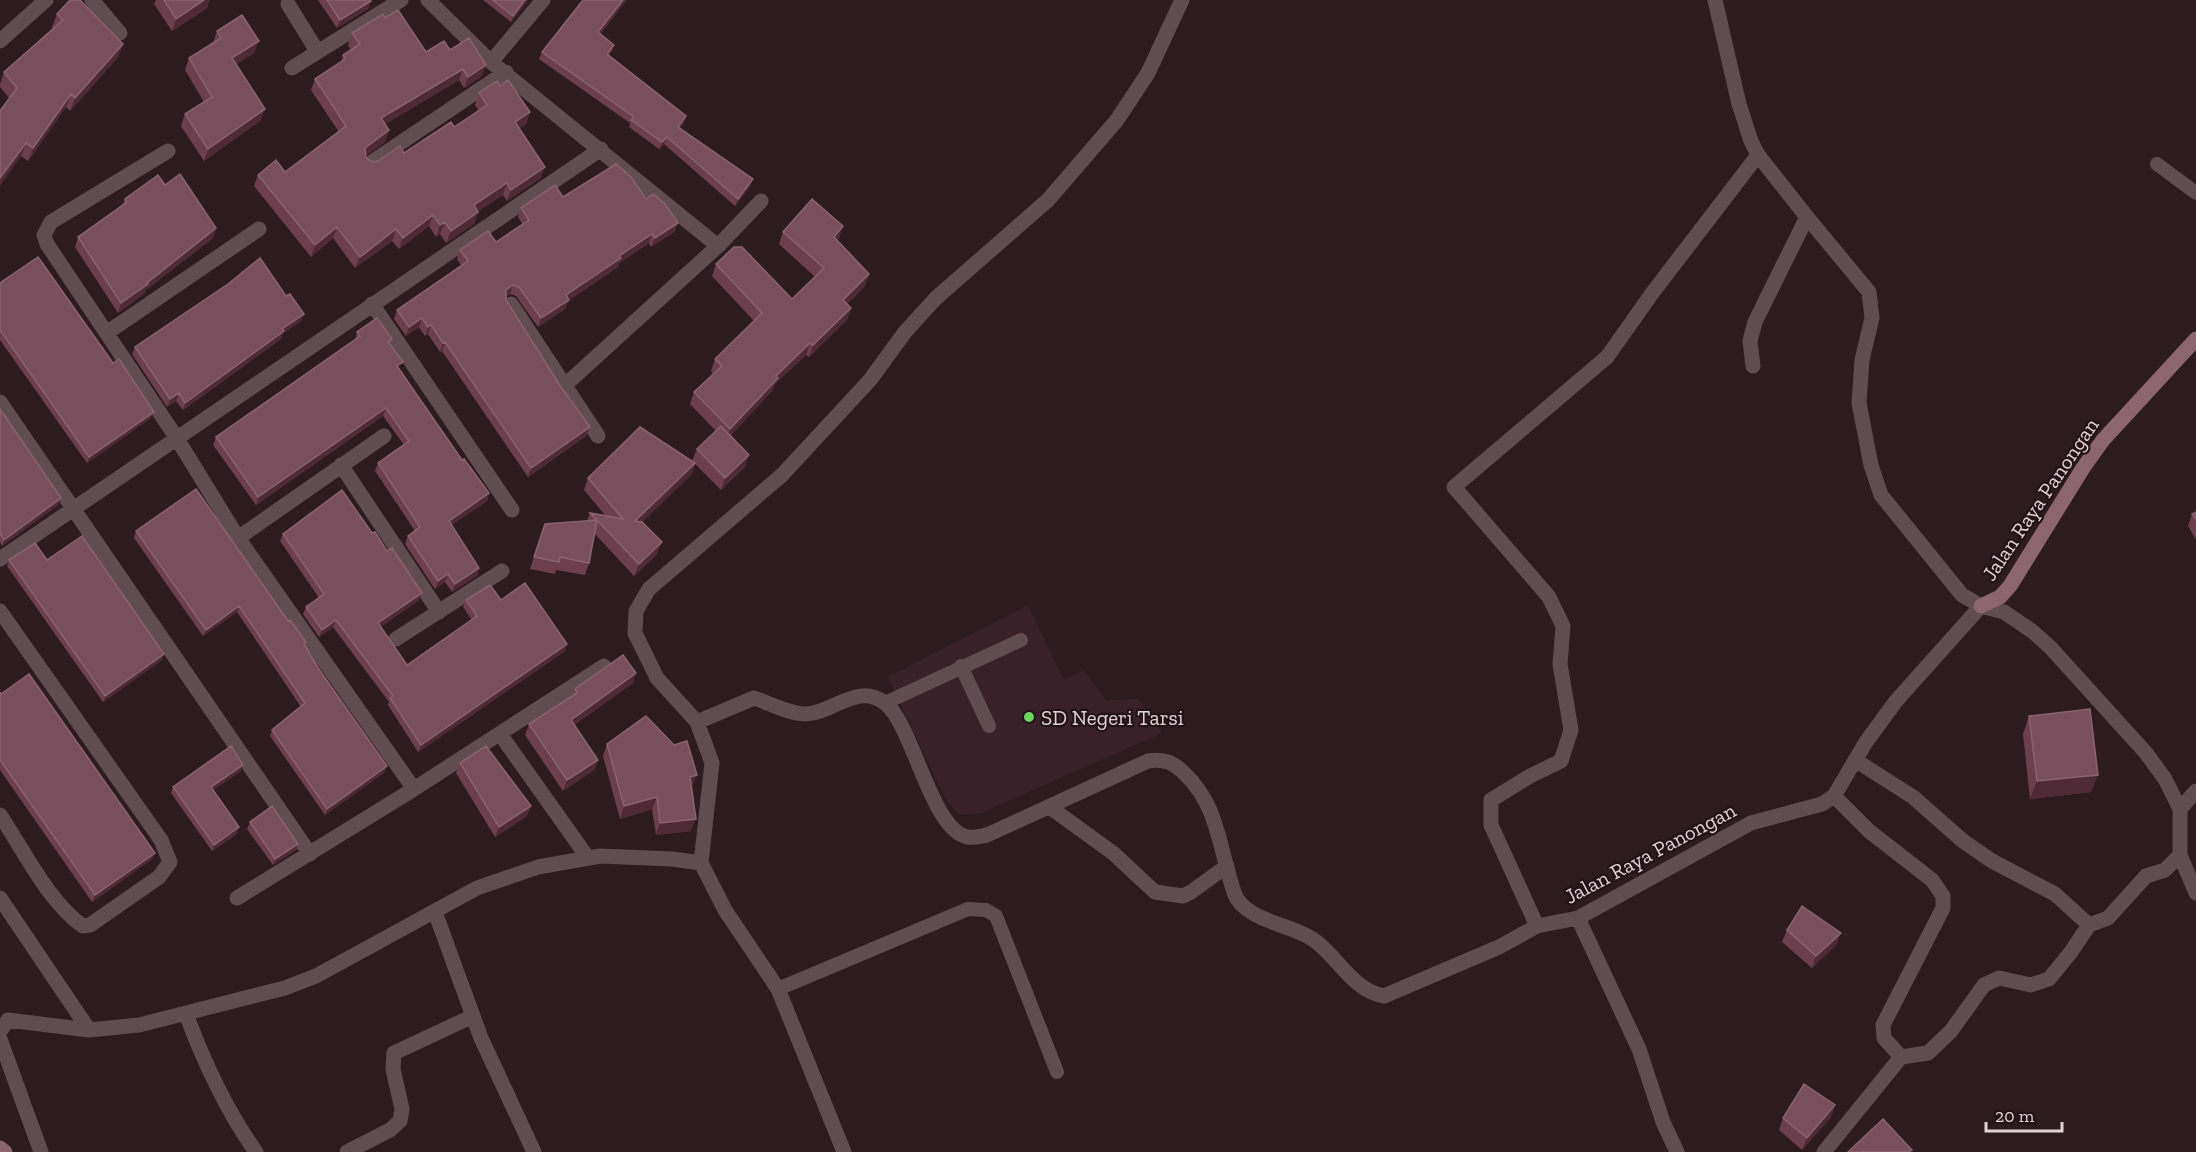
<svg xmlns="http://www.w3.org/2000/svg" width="2196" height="1152" viewBox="0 0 2196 1152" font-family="'Zilla Slab',serif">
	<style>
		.built { fill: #3a2129 }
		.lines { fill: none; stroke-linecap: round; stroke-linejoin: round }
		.lane { stroke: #614c52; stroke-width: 14 }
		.street { stroke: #614c52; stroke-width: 15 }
		.secondary { stroke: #8b6570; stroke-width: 15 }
		.wall { fill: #6d3f4e }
		.shaded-wall { fill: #4e2a36 }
		.building { fill: #794f5d; stroke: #896470; stroke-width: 1.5 }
		.poi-dot { fill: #6fd360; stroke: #231217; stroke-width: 2 }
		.labels { text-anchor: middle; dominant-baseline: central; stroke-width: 4.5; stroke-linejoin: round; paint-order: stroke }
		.street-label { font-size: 21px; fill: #e0d3d6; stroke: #231217 }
		.poi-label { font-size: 21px; fill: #e0d3d6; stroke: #231217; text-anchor: start }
	</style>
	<rect width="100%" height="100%" fill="#2d1b20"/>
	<path class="built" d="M1028,605L1064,680L1084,670L1106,700L1138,699L1162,733L981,813L959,815L945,798L888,677Z"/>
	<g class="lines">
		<path class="lane" d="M2157,164L2196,193
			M961,666L989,726
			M885,703L1021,640
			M778,989L968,909L986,910L996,916L1057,1072"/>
		<path class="street" d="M92,0L120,33
			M428,0L491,62L718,246
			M1715,0L1739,104L1751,141L1758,155L1807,217L1869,292L1872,318L1862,360L1859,403L1871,465L1881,495L1962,595L1981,606L2004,612L2032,631L2050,647L2146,753L2165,779L2180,809V855L2196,893
			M288,4L317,51
			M0,41L46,0
			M491,62L543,0
			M292,68L401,0
			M168,151L51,222L44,235L47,244L176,437L238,538L414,789
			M369,164L506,72
			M372,304L512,510
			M511,304L598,436
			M108,332L259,229
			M1753,366L1750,341L1755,322L1807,217
			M563,387L718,246L761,201
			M0,402L310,854
			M341,465L439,612
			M238,538L384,436
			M0,559L601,149
			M0,611L161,840L170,862L159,877L90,925L83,926C49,903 23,849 0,815
			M396,639L502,571
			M697,722L754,698C769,703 790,714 806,714C833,713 858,682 885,703C913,724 931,831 968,837C974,838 981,836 987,835L1148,761C1165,758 1174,763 1185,774C1213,801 1217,832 1227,868C1230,878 1232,890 1237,899C1254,923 1291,924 1314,940C1338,957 1353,991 1384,996L1499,947L1537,926L1578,918L1751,823L1822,804L1834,796L1866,742L1896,701L1981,606
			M500,734L588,858
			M1855,760L1913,797L1963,841L1992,861L2055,894L2089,925
			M1834,796L1869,831L1932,880L1943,896V908L1883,1025L1884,1038L1901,1057
			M1051,808L1113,853L1155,892L1183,896L1191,892L1227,866
			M2180,809L2196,791
			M0,898L89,1030
			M237,898L414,789L604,666
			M435,912L481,1038L534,1152
			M1578,918L1639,1049L1663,1122L1677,1152
			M1537,926L1491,825V800L1530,776L1561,761L1571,730L1560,664L1563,626L1549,597L1454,487L1607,357L1653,292L1758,155
			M186,1014C204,1062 226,1110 256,1152
			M0,1031L8,1020L89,1030L139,1025L285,988L316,976L477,888L538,867L600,856L672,859L701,863
			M0,1039L41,1152
			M347,1152L390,1130L400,1121L402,1109L393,1069L394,1053L473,1016
			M844,1152L778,989L725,910L701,863L712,763L697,722L657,678L635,633L636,611L649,589L782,475L870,380L905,332L936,298L1048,200L1117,120L1148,73L1182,0
			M1824,1152L1901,1057L1928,1053L1951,1031L1984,985L1999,978L2031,985L2049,979L2071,952L2089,925L2108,918L2146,876L2165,870L2180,855"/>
		<path class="secondary" d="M1981,606L2000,597L2010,586L2083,468L2103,440L2196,339
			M0,1148L5,1152"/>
	</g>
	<path class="wall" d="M156,0H209L207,8L172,31L154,4Z
		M318,0H370L368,9L337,28Z
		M483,0H528L511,22Z
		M627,0L600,34L614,45L611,52L608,56L684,123L680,128L750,186L735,206L664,144L659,149L629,127L630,123L539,59L542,52Z
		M57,14L123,44L118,57L70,111L66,107L28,161L21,156L9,98L0,87V84L4,72L53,29L52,27Z
		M385,18L426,52L450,50L486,65L482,76L464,88L459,80L385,124L389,130L385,142L365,156L366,158L373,162L404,153L454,127L479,111L475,105L479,93L500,86L530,112L526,124L519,128L541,178L507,201L503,195L478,211L474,224L446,243L440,234L436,237L429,226L399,249L392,241L355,268L333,238L311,257L254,186L258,175L285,172L339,132L311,90L315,79L341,62L343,55L351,50L348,45L352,33Z
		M217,31L254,53L236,64L265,109L260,121L204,161L181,126L185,114L204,102L185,70L189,58L213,43Z
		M165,185L216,228L213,238L146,290L144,294L118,313L75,247L78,237L122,206L125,199Z
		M563,197L646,199L678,223L674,232L651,247L649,243L619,263L618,267L569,300L565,309L538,327L516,296L510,294L506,297V300L586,436L528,477L442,351L440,352L428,334L425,336L419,327L406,336L394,319L397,310L461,265L457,259L460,250L496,242L523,225L518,217L521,208Z
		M843,226L839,238L837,240L865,286L847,304L851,308L847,320L809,357L806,355L775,384L773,390L731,435L745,467L721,490L695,464L691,475L642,522L657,554L634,576L595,534L589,563L585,575L556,570L555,574L530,569L545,524L587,521L590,513L605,515L584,490L588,478L694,463L692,461L697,449L716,431L690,404L694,392L713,374L711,371L715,359L754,321L712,276L716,264L792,299L815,277L779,244L783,232Z
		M0,283L151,418L87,463L0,340Z
		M286,296L304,314L301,321L283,333L281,339L183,410L176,401L167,407L132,354L135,347Z
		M357,332L390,345L400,370L462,460L489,493L487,501L451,525L479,568L477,576L452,592L445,582L435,589L405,544L408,536L415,531L375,471L378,463L404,445L383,416L256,505L213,445L216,437L355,340Z
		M0,409L61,498L58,505L2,546L0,542Z
		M2196,512V540L2188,526L2192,514Z
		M136,531L305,645L385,772L325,815L270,736L272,730L301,707L237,612L203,636L134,538Z
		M372,533L422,593L419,600L380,627L407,665L472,620L463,607L466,600H501L565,651L418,752L388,705L389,702L333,627L319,637L303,614L306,607L319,598L280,541L283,534Z
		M9,560H47L162,660L103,702L7,566Z
		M633,683L574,725L598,760L594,770L563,791L525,735L529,724L573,696L575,689Z
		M0,692L152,859L92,902L0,770Z
		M2029,716L2091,792L2030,799L2023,734Z
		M607,744L692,787H691V831L656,835L652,809L620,819L603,756Z
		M460,763L527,816L495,837L456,773Z
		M241,771L213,790L239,827L237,834L212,851L171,793L173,787Z
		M250,822L298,844L296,850L273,865L247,829Z
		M1787,930L1836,945L1812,968L1782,942Z
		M1831,1117L1802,1150L1779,1130L1783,1118Z"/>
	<path class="shaded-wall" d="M204,0H209L207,8L172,31L176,19Z
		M525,0H528L511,22L513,16Z
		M623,0H627L595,39L598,32Z
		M371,1L368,9L337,28L340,20Z
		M259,41L254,53L228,70L232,58Z
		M123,44L118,57L70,111L75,98Z
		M614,45L611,52L604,61L607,54Z
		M486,65L482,76L464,88L468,77Z
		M463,69L459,80L377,129L381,118Z
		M71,94L66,107L28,161L33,148Z
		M265,109L260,121L204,161L208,149Z
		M530,112L526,124L511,133L515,122Z
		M686,116L684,123L676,134L678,127Z
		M389,130L385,142L361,159L365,148Z
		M667,137L664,144L659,149L662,142Z
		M26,143L21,156L0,186V178Z
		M545,167L541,178L507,201L511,190Z
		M753,179L750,186L735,206L738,199Z
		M507,183L503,195L469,217L474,205Z
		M478,212L474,224L446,243L451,231Z
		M433,215L429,226L399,249L403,238Z
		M445,222L440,234L436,237L440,225Z
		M678,223L674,232L651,247L655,238Z
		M843,226L839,238L830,249L834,237Z
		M337,227L333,238L311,257L315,245Z
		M216,228L213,238L146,290L144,294L118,313L121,303Z
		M396,229L392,241L355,268L360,257Z
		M652,234L649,243L619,263L618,267L569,300L565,309L538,327L541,318L566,295L619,256Z
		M869,274L865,286L838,312L843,300Z
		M513,285L510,294L503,299L506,290Z
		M851,308L847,320L809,357L813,345Z
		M304,314L301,321L283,333L281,339L183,410L185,403L282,329Z
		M422,318L419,327L406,336L409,327Z
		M431,325L428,334L425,336L428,327Z
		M445,342L442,351L440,352L443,343Z
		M810,343L806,355L775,384L773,390L725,441L730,429L776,376Z
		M179,393L176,401L167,407L170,399Z
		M386,408L383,416L256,505L258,497Z
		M154,412L151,418L87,463L89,457Z
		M590,427L586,436L528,477L531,468Z
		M749,455L745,467L721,490L725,478Z
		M695,463L691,475L631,533L635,521Z
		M489,493L487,501L446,529L449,521Z
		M61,498L58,505L2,546L4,540Z
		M662,542L657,554L634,576L639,564Z
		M479,568L477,576L452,592L455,584Z
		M448,574L445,582L435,589L438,581Z
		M422,593L419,600L375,631L378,623Z
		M239,606L237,612L203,636L206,630Z
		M336,620L333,627L319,637L322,630Z
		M567,644L565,651L418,752L421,745Z
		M164,654L162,660L103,702L105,696Z
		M636,673L633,683L567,730L571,720Z
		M598,760L594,770L563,791L567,780Z
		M243,765L241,771L209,793L211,787Z
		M387,766L385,772L325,815L327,809Z
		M697,775L692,787L686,789L690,777Z
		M2098,775L2091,792L2030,799L2037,781Z
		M657,797L652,809L620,819L624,806Z
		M531,806L527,816L495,837L499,827Z
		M696,819L691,831L656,835L660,823Z
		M239,827L237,834L212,851L214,845Z
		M298,844L296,850L273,865L275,859Z
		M155,853L152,859L92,902L95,895Z
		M1841,933L1836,945L1812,968L1816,956Z
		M1835,1105L1831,1117L1802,1150L1807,1138Z"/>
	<path class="building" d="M70,0H80L123,44L75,98L71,94L33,148L26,143L0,178V111L17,88L4,72L63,20L57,14Z
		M164,0H204L176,19Z
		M327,0H370L371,1L340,20Z
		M493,0H525L513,16Z
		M583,0H623L598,32L614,45L607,54L686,116L678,127L753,179L738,199L667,137L662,142L631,120L634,117L542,52Z
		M398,10L426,52L444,41L450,50L469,38L486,65L468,77L463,69L381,118L389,130L365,148L366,158L373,162L378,161L400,146L404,153L451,122L454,127L487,105L479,93L497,81L500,86L508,80L530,112L515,122L545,167L511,190L507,183L474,205L478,212L451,231L445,222L440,225L433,215L403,238L396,229L360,257L337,227L315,245L258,175L276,160L285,172L346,126L315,79L345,59L343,55L360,44L352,33L383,14L385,18Z
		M242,15L259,41L232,58L265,109L208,149L185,114L212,97L189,58L221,38L217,31Z
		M616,164L631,177L646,199L653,194L665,204L678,223L655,238L652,234L619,256L621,258L566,295L569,300L541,318L519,287L513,285L506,290V300L559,384L590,427L531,468L445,342L443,343L431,325L428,327L422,318L409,327L397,310L468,261L460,250L488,231L496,242L529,220L521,208L555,185L563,197Z
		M180,174L216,228L147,283L148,284L121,303L78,237L127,202L125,199L158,175L165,185Z
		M812,199L843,226L834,237L869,274L843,300L851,308L813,345L810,343L776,376L778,378L730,429L694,392L722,366L715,359L762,313L716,264L734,247H742L792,299L824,268L783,232Z
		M38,257L113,363L119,359L154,412L89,457L0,330V283Z
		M260,258L286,296L290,294L304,314L282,329L284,331L185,403L179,393L170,399L135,347L228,284Z
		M377,318L392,339L388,342L403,362L397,366L462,460L464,459L489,493L449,521L479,568L455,584L448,574L438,581L408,536L420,527L378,463L409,441L386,408L258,497L216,437L360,336L357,332Z
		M0,409L61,498L4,540L0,533Z
		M721,426L749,455L725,478L697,449Z
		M640,427L695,463L635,521L642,522L662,542L639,564L590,513L623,519L588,478Z
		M196,489L288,621L290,620L306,642L304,644L318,668L387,766L327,809L272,730L305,703L239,606L206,630L136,531Z
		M342,490L372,533L375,532L387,551L392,548L422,593L378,623L407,665L477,616L466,600L490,585L501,600L525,583L567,644L421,745L390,698L393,696L336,620L322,630L306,607L324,594L283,534Z
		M2196,512V520L2192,514Z
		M597,520L589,563L560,557L559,562L534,557L545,524Z
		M82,536L164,654L105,696L9,560L35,543L47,560Z
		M623,655L636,673L571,720L598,760L567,780L529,724L577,693L575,689Z
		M29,674L155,853L95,895L0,760V692L1,694Z
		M2090,709L2098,775L2037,781L2029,716Z
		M646,716L674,745L687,741L697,775L690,777L696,819L660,823L657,797L624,806L607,744Z
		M231,746L243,765L211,787L239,827L214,845L173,787Z
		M486,746L531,806L499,827L460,763Z
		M272,806L298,844L275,859L250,822Z
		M1802,906L1841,933L1816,956L1787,930Z
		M1804,1084L1835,1105L1807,1138L1783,1118Z
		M1883,1119L1912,1150L1909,1152H1848Z"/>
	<circle class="poi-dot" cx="1029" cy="717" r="6"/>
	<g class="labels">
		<g class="street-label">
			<text transform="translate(2040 499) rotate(-56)">Jalan Raya Panongan</text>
			<text transform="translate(1650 853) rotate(-28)">Jalan Raya Panongan</text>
		</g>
		<g class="poi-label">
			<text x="1041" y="717">SD Negeri Tarsi</text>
		</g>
	</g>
	<path d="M1986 1122v9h76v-9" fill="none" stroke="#e0d3d6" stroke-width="3"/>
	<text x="1995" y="1122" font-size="18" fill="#e0d3d6" stroke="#231217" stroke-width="4.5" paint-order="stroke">20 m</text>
</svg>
